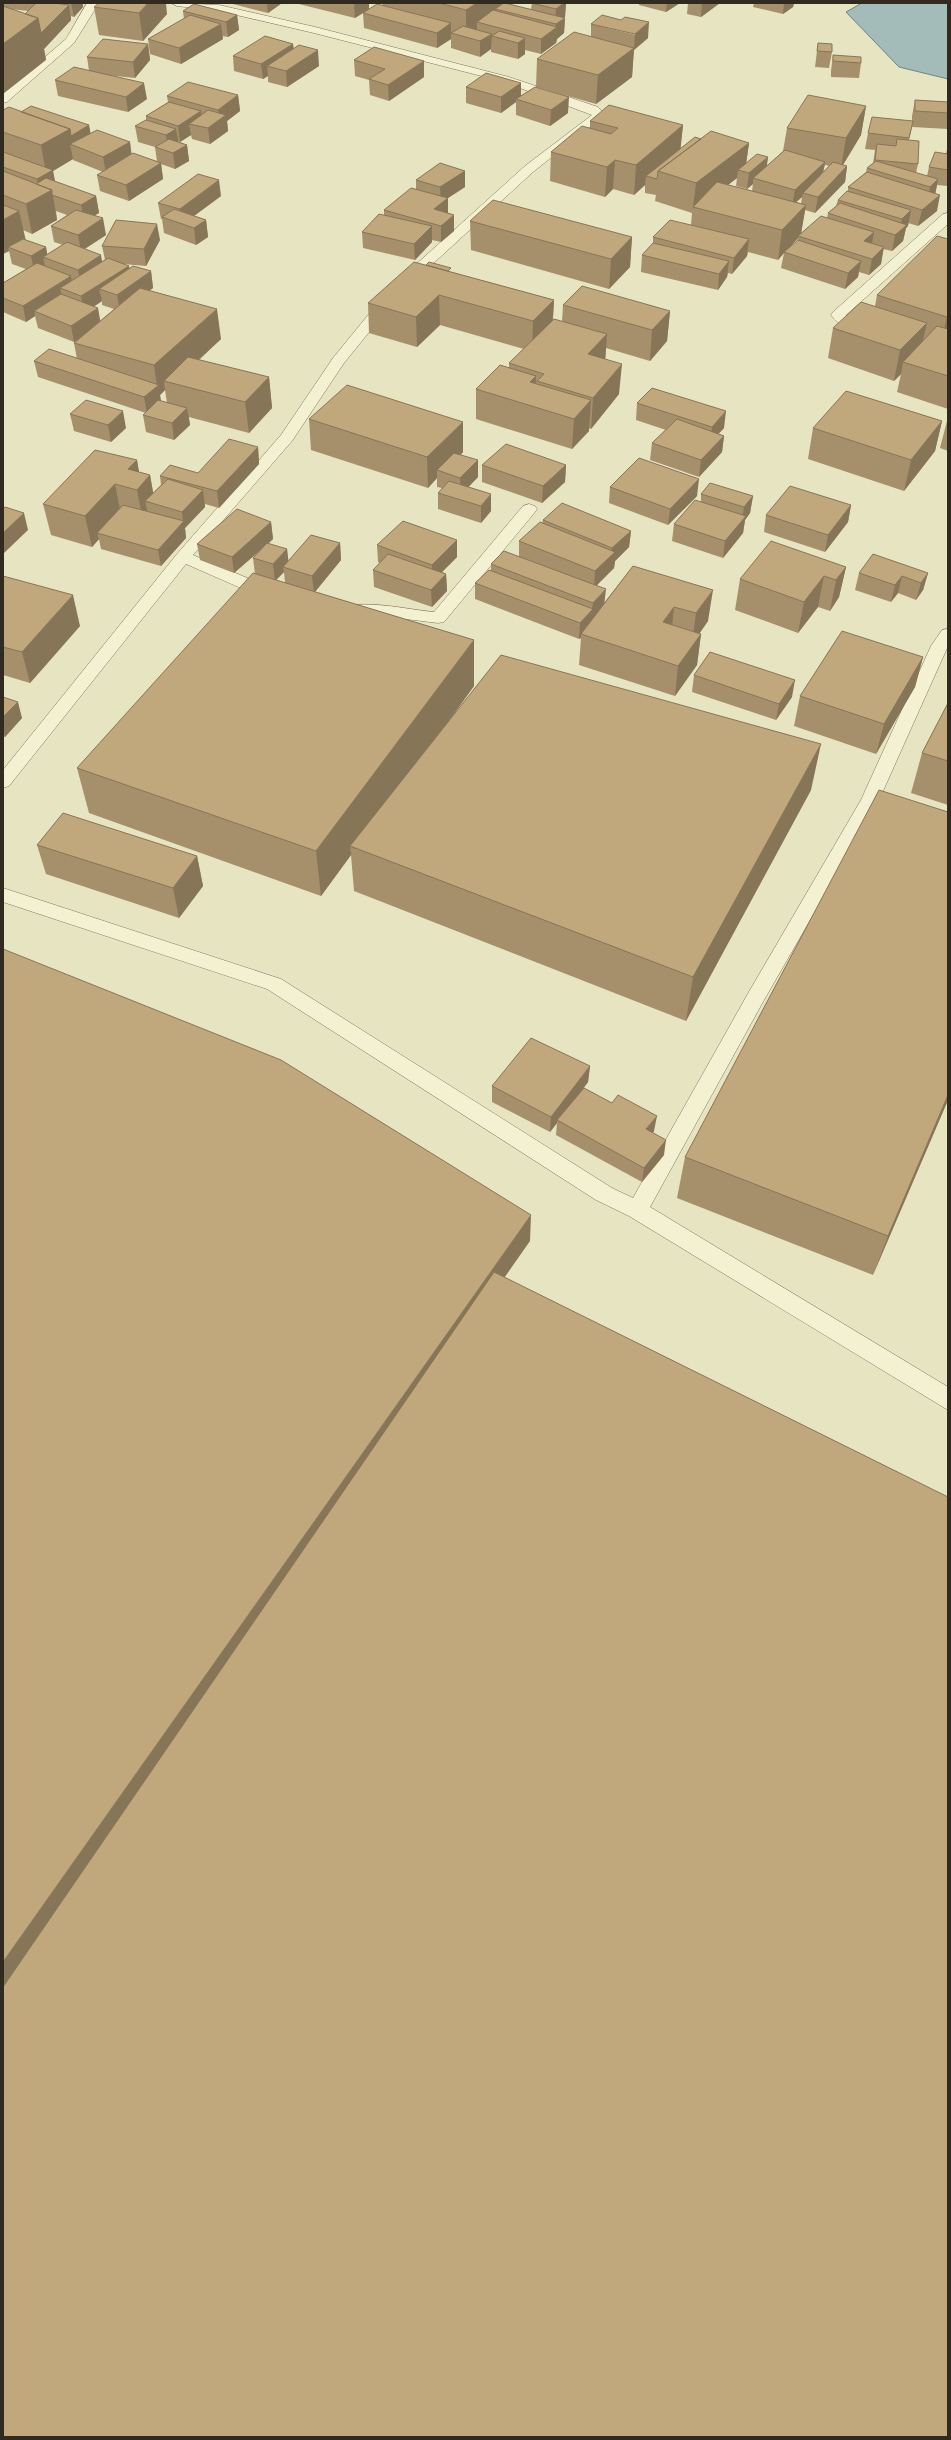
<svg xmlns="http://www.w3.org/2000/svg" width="951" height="2440" viewBox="0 0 951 2440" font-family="'Libre Baskerville',serif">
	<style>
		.water { fill: #a3bbb9; stroke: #6c8786 }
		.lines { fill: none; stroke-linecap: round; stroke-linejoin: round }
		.minor-casing { stroke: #7f765b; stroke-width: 1 }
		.minor { fill: #f4f1d3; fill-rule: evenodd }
		.wall { fill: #a6906b; fill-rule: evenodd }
		.shaded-wall { fill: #877557 }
		.building { fill: #c1a77c; stroke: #877557 }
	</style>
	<rect width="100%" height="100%" fill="#e7e4c2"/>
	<path class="water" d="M862,3H948V79L899,67L846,12Z"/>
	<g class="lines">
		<defs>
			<path id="minor" d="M87,3H99L74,43L7,102L3,103V93L66,39Z
				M171,3L219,5L315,27L509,77L598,107L605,115L533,172L401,293L344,363L292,441L193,555L278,591L280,595L278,599H266L186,564L9,786L3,788V770L177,554L281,435L333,358L391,287L525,166L592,115L501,81L314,33L219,11L177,6Z
				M948,213V224L846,315C854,320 872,325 876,331L874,334C860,337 839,326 831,315L833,312L943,214Z
				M529,504L535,506L537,509L535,512L444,622L438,623L372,615H340L338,611L340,607C370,600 404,609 434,612L523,506Z
				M948,629V646L879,800L764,1000L650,1207L948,1387V1410L629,1216L596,1200L267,989L3,902V888L281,979L612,1188L633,1198L750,990L861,800L931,646L942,630Z"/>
		</defs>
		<use href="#minor" class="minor-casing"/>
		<use href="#minor" class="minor"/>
	</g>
	<path class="wall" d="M3,3H83V7L74,17L71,16V20L44,49L46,60L3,44ZM11,9L28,11L25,14Z
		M229,3H282L268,13Z
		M295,3H369V9L383,6L382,3H501V5L531,9L532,3H566L565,17L564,18H565L564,33L557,39L556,43L541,54L525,50V54L518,59L491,52V49L480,57L451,48V39L437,48L364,28L363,13L355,18Z
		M639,3H680L666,12L639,5Z
		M688,3H720L701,17L687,14Z
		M754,3H794L793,7L783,14L753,7Z
		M94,7L167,14L143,41L99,35Z
		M183,11L237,15L239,30L228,37L222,36L223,39L181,64L150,54L148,39L184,19Z
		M591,24L648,38L634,50L632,77L596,104L536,87L537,59L591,37Z
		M818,43L832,52L829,68L815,67Z
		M148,44L150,60L135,78L106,75L147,99L128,112L58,96L55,80L89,71L87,57Z
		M293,44L294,49L319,66L287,87L268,82V76L263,79L234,71L233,56Z
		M833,55L861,63L859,78L831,77V71Z
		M354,60L424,61V77L389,101L370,95L369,80L355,76Z
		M521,83V96L568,113L550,126L516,115V102L501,113L466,103V87Z
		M238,95L240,111L227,121L228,131L210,144L192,139L191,135L180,142L178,141V142L187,145L189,161L175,169L161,164L163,179L129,201L100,191L97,175L103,172L73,160V159L53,171L55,182L96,196L99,213L94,215L106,235L85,249L102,262L105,260L102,246L160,240L146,266L123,264L129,266V268L151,271L153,288L149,291L221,339L199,360L269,377L272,408L249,433L189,417L190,425L174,440L146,432L143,415L146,413L38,377L34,361L77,359L74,343L77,340L74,342L38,328L35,316L26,322L3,312V283L26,269L12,264L9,251L3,254V110L21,112L89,125L90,134L130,142L131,154L157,161L155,147L138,142L135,126L146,120V116L168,102L167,96ZM56,211L67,215L51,226L54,242L63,245L47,255L46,247L25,240L23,230L32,234L57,220ZM102,301V305L114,309L100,321L93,307ZM165,390L167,403L161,401L160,395Z
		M915,100L948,102V129L912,127L909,140L918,164L916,173L927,176L929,167L946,154L948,145V186L937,185L935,193L937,211L918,226L908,223V226L906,228L903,241L892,251L883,249L881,264L869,275L859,272L858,277L845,289L781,268L784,253L778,260L748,252L747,256L732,274L728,273L727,277L718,290L641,272L642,255L653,243V237L691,225L692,213L655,201L656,195L645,193V185L634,195L613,189L605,197L550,181L551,152L590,128V121L683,125L680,149L701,139L749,143L746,163L768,157L766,167L783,151L787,128L866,106L861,135L843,165L847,166L845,182L815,213L805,210L801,233L827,218L828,213L836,206L838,200L848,191V187L866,172L867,168L873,163L875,150L865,149L868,133L912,121V116ZM825,165L830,166L823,172ZM737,178L736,186L747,189L753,184L752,191L728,185ZM802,197L801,204L796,202ZM798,238L797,241L789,248Z
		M465,171V187L448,198V213L454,215V231L441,242L432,240V242L415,260L363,248L362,232L384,215V210L416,189V180Z
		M221,196L194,216L206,220L208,237L196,245L164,233L162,219H161L158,203Z
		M470,221L632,237L630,267L609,289L471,250Z
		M948,239V409L897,392L901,374L894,381L828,358L833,328L875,306L877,295Z
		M426,265L554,300L553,320L562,322L563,305L670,311L667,341L650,361L606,348L605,359L619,394L591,429L589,428V431L572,449L476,419V389L509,367V363L524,349L440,325L417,347L369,333L368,303Z
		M637,403L724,428L718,434L724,436L722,452L699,477L650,460L652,443L666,430L636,420Z
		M70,414L126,428L111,442L74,431Z
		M948,417V451L940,448Z
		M309,419L463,452L461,455L478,477L468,487L491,511L481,523L438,509V493L442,488L437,487V478L428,488L311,450Z
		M942,421L935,451L904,491L808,459L813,428Z
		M258,447L259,464L219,508L205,504V507L185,528L186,538L161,566L101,549L99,539L92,547L51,535L43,504L137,460L139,472L150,475L153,493L161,485L160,476L198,473Z
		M482,465H566L565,482L542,503L482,482Z
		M610,487L697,496L668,525L609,503Z
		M701,494L753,496L750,513L745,520L743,533L723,558L672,541L674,524L701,501Z
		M851,505L848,522L825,552L764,532L766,515Z
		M543,520L631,531L629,547L615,561L614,568L596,586L604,603L633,566L708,621L699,634H701L697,665L675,696L579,665L581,638L579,639L475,599V583L491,570V564L519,556V541L542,523Z
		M271,522L273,539L268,544L287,549L288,561L340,543L341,560L315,592L474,640V686L446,725L811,790L686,1021L354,891L351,855L321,896L89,813L77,768L255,574L253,558L262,549L234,573L200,560L197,544ZM284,572L285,583L276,580Z
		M457,540V557L442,572L446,574L447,591L432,607L374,587L373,570L380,563L378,562L377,545Z
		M846,567L839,597L830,611L818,607L798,633L735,610L740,579Z
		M859,573H928L923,590L916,600L898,593L891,602L855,590Z
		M3,576L80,626L30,683L3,675Z
		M923,657L915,687L876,754L794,726L800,696Z
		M694,675L792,697L776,720L692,692Z
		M3,697L22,718L5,737L3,736Z
		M948,703V805L911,793L922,753Z
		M948,812V1100L873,1275L677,1198L685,1157Z
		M37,845L197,856L203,886L179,918L46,874Z
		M590,1066L588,1082L578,1095L654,1131L653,1133L664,1155L642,1182L556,1135L557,1123L550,1132L492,1102V1086Z"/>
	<path class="shaded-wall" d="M71,3H83V7L74,17Z
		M148,3H166L167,14L143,41L139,13Z
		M267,3H282L268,13Z
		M354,3H369V9L355,18Z
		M477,3H501V10L495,9V19L477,22V31L466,37V10Z
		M564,3H566L565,17L557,23L565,18L564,33L557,39L556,43L541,54V39L556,28V24L555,25L556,9Z
		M667,3H680L666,12Z
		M702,3H720L701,17Z
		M784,3H794L793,7L783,14Z
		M69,5L71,20L44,49L46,60L3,94V44L38,18Z
		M237,15L239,30L228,37L226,22Z
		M649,22L648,38L634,50L635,34Z
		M451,23V39L437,48V33Z
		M221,24L223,39L181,64L179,48Z
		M492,34L491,49L480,57V41Z
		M525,38V54L518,59V43Z
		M148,44L150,60L135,78L133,62Z
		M293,44L294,59L267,66L268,76L263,79L261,64Z
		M634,48L632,77L596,104L598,75Z
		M318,50L319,66L287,87L286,71Z
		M424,61V77L389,101L388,85Z
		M144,83L147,99L128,112L126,97Z
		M521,83V99H516V102L501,113V97Z
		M238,95L240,111L227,121L228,131L210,144L208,128L219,120L218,110Z
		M569,97L568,113L550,126L551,110Z
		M866,106L861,135L841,168L846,138Z
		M201,111L203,127L189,124L191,135L180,142L178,126Z
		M89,125L92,141L70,144L73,159L53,171L56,186L39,190L37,179L46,173L41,145L70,129Z
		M683,125L680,154L658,171L646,176L645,185L634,195L636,165Z
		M176,129L179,145L168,151L166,135Z
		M130,142L132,158L106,173L103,157Z
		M749,143L745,172L738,170L737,178L698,208L693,207L696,183Z
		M187,145L189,161L175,169L173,153Z
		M768,157L766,173L753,178V184L747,189L749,173Z
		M615,160L613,189L605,197L607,167Z
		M825,162L822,178L803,193L802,197L792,206L795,190Z
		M161,163L163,179L129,201L126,185Z
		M847,166L845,182L815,213L818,197Z
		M465,171V187L448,198V214L434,209L441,204L440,187Z
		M938,179L935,196L927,203L930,187Z
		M219,180L221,196L183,224H182L180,209Z
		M52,190L57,220L32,234L26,204Z
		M940,195L937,211L918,226L922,210Z
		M96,196L99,213L84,222L81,205Z
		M806,205L801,234L798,236V238L785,252H784V253L778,260L782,230Z
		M911,210L908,226L906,228L903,241L892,251L895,235L899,232L902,219Z
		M19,211L26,241L8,247L9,251L3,254V220Z
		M454,215V231L441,242V226Z
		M103,218L106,235L81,251L78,235Z
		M206,220L208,237L196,245L194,228Z
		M157,224L160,240L146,266L144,249Z
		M432,226V242L415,260L414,244Z
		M874,232L871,249L864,241Z
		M632,237L630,267L609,289L611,259Z
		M749,239L747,256L732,274L734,258Z
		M46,247L48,259L43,257L45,266L35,273L31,256Z
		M884,247L881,264L869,275L872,259Z
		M101,255L104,271L81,286L78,270Z
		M729,261L727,277L718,290L719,274Z
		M861,261L858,277L845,289L848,273Z
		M129,266L132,282L99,289L102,301L84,313L81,296Z
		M151,271L153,288L120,311L117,295Z
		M71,276L74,293L60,288L63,300L34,311L35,316L26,322L23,306Z
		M439,295L440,325L417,347L416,317Z
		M554,300L552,330L532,351L533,321Z
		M98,308L101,325L74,342L71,326Z
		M217,309L221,339L173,383L164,381L165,390L160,395L161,402L147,413L144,397L157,386L154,365Z
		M670,311L667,341L650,361L652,330Z
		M948,316V339L940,347L947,317Z
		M927,323L920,353L903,362L901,374L894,381L900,350Z
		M607,334L605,364L588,354Z
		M622,364L619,394L591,429L593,398Z
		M536,376L535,406L530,382Z
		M269,377L272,408L249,433L245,402Z
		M591,400L589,431L572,449L574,419Z
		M187,408L190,425L174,440L172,423Z
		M123,411L126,428L111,442L108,425Z
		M726,411L724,428L710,443L712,427Z
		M942,421L935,451L904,491L911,460Z
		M463,422V452L443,472L437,470V478L428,488L427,457Z
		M724,436L722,452L699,477L701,460Z
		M258,447L259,464L219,508L217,491Z
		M137,460L141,485L150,475L155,503L145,501L148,514L143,520L137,490L128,469Z
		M478,460V477L461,495L460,478Z
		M566,465L565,482L542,503L543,486Z
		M699,479L697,496L668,525L670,509Z
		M115,484L121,515L97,533L99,539L92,547L85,516Z
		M203,490L205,507L185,528L186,538L161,566L158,550L183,522L182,512Z
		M491,494V511L481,523V506Z
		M753,496L750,513L745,520L743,533L723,558L725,541L742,520L744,507Z
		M851,505L848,522L825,552L828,535Z
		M24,513L28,530L3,554V533Z
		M271,522L273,539L234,573L232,557Z
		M631,531L629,547L615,561L614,568L594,588L595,571L611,555L612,548Z
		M457,540V557L432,582V565Z
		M340,543L341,560L314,593L312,576Z
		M287,549L289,566L283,567L284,572L275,581L273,564Z
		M846,567L839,597L830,611L836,580Z
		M928,573L923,590L916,600L921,583Z
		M446,574L447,591L432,607L431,590Z
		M824,576L818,607L798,633L804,602Z
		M902,576L898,593L891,602L895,585Z
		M606,589L604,606L581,634V638L579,639L580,623L592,609L593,603Z
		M713,590L708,621L692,644L696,613Z
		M73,595L80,626L30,683L22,652Z
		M674,607L671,638L663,622Z
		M701,634L697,665L675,696L678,666Z
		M474,640V686L356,849L350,846L351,855L321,896L316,851Z
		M923,657L915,687L876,754L884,724Z
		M795,680L792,697L776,720L779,704Z
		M18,702L22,718L5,737L3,730V717Z
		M821,744L811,790L686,1021L693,977Z
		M197,856L203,886L179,918L173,888Z
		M590,1066L588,1082L559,1121L557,1120V1123L550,1132L551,1117Z
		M948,1095V1100L873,1275L888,1236Z
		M657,1116L654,1131L644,1144L646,1129Z
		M666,1140L664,1155L642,1182L644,1168Z
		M531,1215L530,1241L3,1994V1962Z"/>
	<path class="building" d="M36,3H54L69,5L41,33L38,18L25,14Z
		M99,3H148L139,13L94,7Z
		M439,3H477L466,10Z
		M504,3H505L565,18L556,24L495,9Z
		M532,3H564L556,9Z
		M194,4L237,15L226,22L183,11Z
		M377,4L451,23L437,33L363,13Z
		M3,6L38,18L3,44Z
		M493,10L557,27L541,39L477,22Z
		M190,15L221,24L179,48L148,39Z
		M602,15L621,20L625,17L649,22L635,34L591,24Z
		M463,26L492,34L480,41L451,33Z
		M499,31L525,38L518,43L492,36Z
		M574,32L634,48L598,75L537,59Z
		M265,36L293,44L261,64L233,56Z
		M103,39L148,44L133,62L87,57Z
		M818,43L832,44V52L817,51Z
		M299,45L318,50L286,71L267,66Z
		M374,47L424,61L388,85L369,79L385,69L354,60Z
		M833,55L861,57V63L833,61Z
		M74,67L144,83L126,97L55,80Z
		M486,73L521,83L501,97L466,87Z
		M188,82L238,95L218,110L167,96Z
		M535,87L569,97L551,110L516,99Z
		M808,95L866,106L846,138L787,128Z
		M915,100L948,102V113L915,111Z
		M169,102L201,111L178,126L146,116Z
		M609,105L683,125L636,165L615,160L607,167L551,152L582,126L611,134L618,128L590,121Z
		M31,106L89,125L71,136L70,129L21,112Z
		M9,107L70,129L41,145L3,132V110Z
		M208,110L226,115L208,128L189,124Z
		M872,117L913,121L909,138L868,133Z
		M146,120L176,129L166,135L135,126Z
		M97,130L130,142L103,157L70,144Z
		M711,131L749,143L696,183L658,171Z
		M695,137L701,139L658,171L657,179L646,176Z
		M169,139L187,145L173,153L155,147Z
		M897,139L919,141L918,164L875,160L877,144L896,146Z
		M785,150L825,162L795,190L753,178Z
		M3,152L53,170L37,179L3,167Z
		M935,152L948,154V170L929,167Z
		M133,153L161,163L126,185L97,175Z
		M757,154L768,157L749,173L738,170Z
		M876,161L938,179L930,187L867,168Z
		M833,162L847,166L818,197L803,193Z
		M440,163L465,171L440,187L416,180Z
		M3,171L52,190L26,204L3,195Z
		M867,172L940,195L922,210L848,187Z
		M198,174L219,180L180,209L158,203Z
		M46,178L96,196L81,205L52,195V190L36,184Z
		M717,182L806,205L782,230L693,207Z
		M411,188L448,198L434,209L454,215L441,226L384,210Z
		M847,191L911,210L902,219L838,200Z
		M493,200L632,237L611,259L470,221Z
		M840,203L907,225L895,235L828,213Z
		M3,205L19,211L3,220Z
		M174,209L206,220L194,228L162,217Z
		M76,210L103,218L78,235L51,226Z
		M379,214L432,226L414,244L362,232Z
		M821,216L874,232L864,241L884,247L872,259L798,236Z
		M116,220L157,224L144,249L102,246Z
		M670,220L749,239L734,258L653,237Z
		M937,236L948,239V316L947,317L877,295Z
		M23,239L46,247L31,256L8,247Z
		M798,240L861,261L848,273L784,252Z
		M67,242L101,255L78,270L43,257Z
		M653,243L729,261L719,274L642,255Z
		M108,258L129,266L81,296L60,288Z
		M414,262L554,300L533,321L439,295L416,317L368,303Z
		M429,262L451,268L448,271L426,265Z
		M37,263L71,276L23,306L3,298V283Z
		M133,266L151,271L117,295L99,289Z
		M582,286L670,311L652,330L563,305Z
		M140,288L217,309L154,365L74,343Z
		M61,294L98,308L71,326L34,311Z
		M861,302L927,323L900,350L833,328Z
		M554,319L607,334L588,354L622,364L593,398L537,381L544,374L509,363Z
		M937,326L948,329V376L903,362Z
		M49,349L159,385L144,397L34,361Z
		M188,357L269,377L245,402L164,381Z
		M500,365L536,376L530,382L591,400L574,419L476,389Z
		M347,385L463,422L427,457L309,419Z
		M652,388L726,411L712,427L637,403Z
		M846,391L942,421L911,460L813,428Z
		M86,400L123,411L108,425L70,414Z
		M158,400L187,408L172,423L143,415Z
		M677,419L724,436L701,460L652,443Z
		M229,439L258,447L217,491L160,476L170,465L198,473Z
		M506,444L566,465L543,486L482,465Z
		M95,450L137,460L128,469L150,475L137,490L115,484L85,516L43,504Z
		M454,453L478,460L460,478L437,470Z
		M639,458L699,479L670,509L610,487Z
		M168,479L203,490L182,512L145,501Z
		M449,481L491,494L481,506L438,493Z
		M710,483L753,496L744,507L701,494Z
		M790,486L851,505L828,535L766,515Z
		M695,500L746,516L725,541L674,524Z
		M562,503L631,531L612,548L543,520Z
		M123,505L184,521L158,550L97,533Z
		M5,507L24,513L3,533V509Z
		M237,509L271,522L232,557L197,544Z
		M403,521L457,540L432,565L377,545Z
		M540,522L615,552L595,571L519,541Z
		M311,535L340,543L312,576L283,567Z
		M771,541L846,567L836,580L824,576L804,602L740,579Z
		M267,543L287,549L273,564L253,558Z
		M504,551L606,589L593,603L491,564Z
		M388,554L446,574L431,590L373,570Z
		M873,554L928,573L921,583L902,576L895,585L859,573Z
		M633,566L713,590L696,613L674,607L663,622L701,634L678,666L581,634Z
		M489,570L593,609L580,623L475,583Z
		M253,573L474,640L316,851L77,768Z
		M3,576L73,595L22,652L3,647Z
		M842,631L923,657L884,724L800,696Z
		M710,652L795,680L779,704L694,675Z
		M501,655L821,744L693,977L350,846Z
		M3,697L18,702L3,717Z
		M948,703V761L922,753Z
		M879,790L948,812V1095L888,1236L685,1157Z
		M63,813L197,856L173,888L37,845Z
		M3,949L281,1060L531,1215L3,1962Z
		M531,1038L590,1066L551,1117L492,1086Z
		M584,1088L612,1103L618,1095L657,1116L646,1129L666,1140L644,1168L557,1120Z
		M494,1272L948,1497V2437H3V1987Z"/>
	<rect width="951" height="2440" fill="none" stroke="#302b1e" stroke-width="8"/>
</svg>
